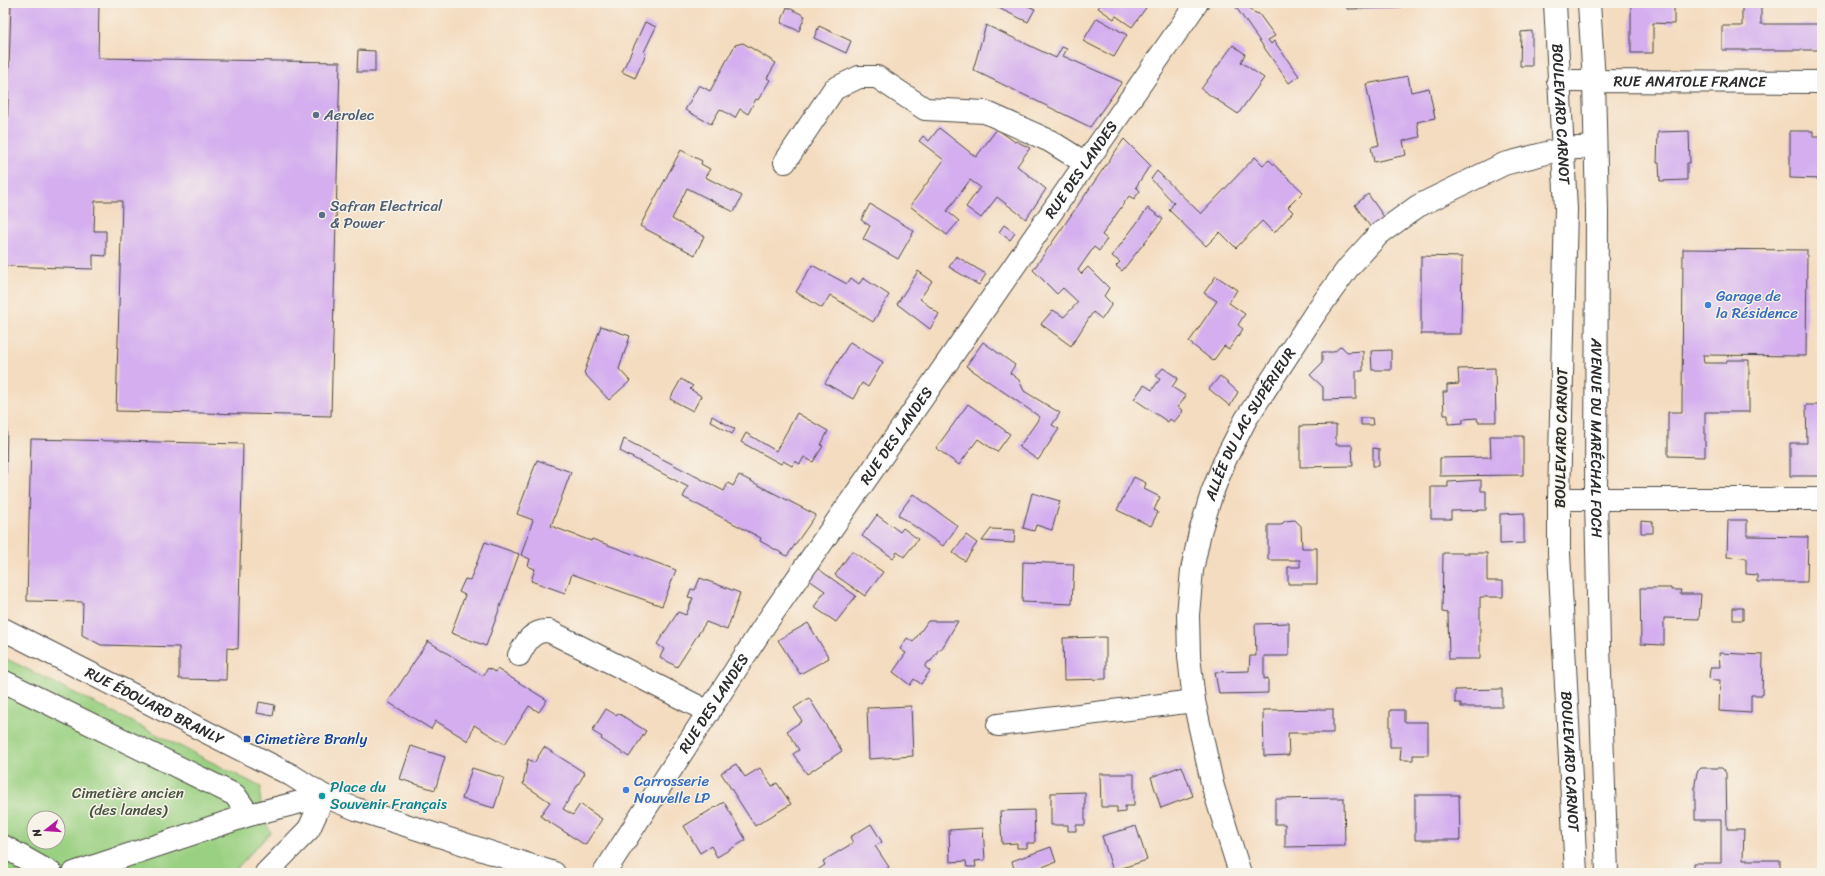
<svg xmlns="http://www.w3.org/2000/svg" width="1825" height="876" viewBox="0 0 1825 876" font-family="Sriracha,sans-serif">
	<style>
		.green { fill: #9ad081; stroke: #627e56; fill-rule: evenodd }
		.building { fill: #d4aeef }
		.lines { fill: none; stroke-linecap: round; stroke-linejoin: round }
		.minor-casing { stroke: #494641; stroke-width: 24 }
		.major-casing { stroke: #494641; stroke-width: 24 }
		.minor { stroke: #fff; stroke-width: 22 }
		.major { stroke: #fff; stroke-width: 22 }
		.service-dot { fill: #5c6f8a; stroke: #f7f3e8; stroke-width: 1.5 }
		.shop-dot { fill: #3f7fe0; stroke: #f7f3e8; stroke-width: 1.5 }
		.transit-dot { fill: #1a4fb4; stroke: #f7f3e8; stroke-width: 1.5 }
		.culture-dot { fill: #0f9aa8; stroke: #f7f3e8; stroke-width: 1.5 }
		.labels { text-anchor: middle; dominant-baseline: central; stroke-width: 3; stroke-linejoin: round; paint-order: stroke }
		.street-label { font-size: 15px; fill: #2b2b2b; stroke: #f7f3e8 }
		.service-label { font-size: 15px; fill: #4e5e75; stroke: #f7f3e8; text-anchor: start }
		.shop-label { font-size: 15px; fill: #366cbe; stroke: #f7f3e8; text-anchor: start }
		.transit-label { font-size: 15px; fill: #164399; stroke: #f7f3e8; text-anchor: start }
		.culture-label { font-size: 15px; fill: #0d838f; stroke: #f7f3e8; text-anchor: start }
		.park-label { font-size: 15px; fill: #475440; stroke: #f7f3e8 }
	</style>
	<rect width="100%" height="100%" fill="#f7f3e8"/>
	<filter id="ink" filterUnits="userSpaceOnUse"><feTurbulence type="fractalNoise" baseFrequency=".025" numOctaves="2"/><feDisplacementMap in="SourceGraphic" scale="8" xChannelSelector="R" yChannelSelector="G"/><feConvolveMatrix kernelMatrix="1 2 1 2 8 2 1 2 1" color-interpolation-filters="sRGB"/></filter>
	<filter id="wash" filterUnits="userSpaceOnUse"><feTurbulence type="fractalNoise" baseFrequency=".012" numOctaves="4" result="noise"/><feDisplacementMap in="SourceGraphic" scale="16" xChannelSelector="R" yChannelSelector="G"/><feGaussianBlur stdDeviation="0.9" result="paint"/><feColorMatrix in="noise" values="0 0 0 0 0 0 0 0 0 0 0 0 0 0 0 0 0 1.4 0 .05"/><feComposite in="paint" operator="in"/></filter>
	<g filter="url(#wash)">
		<rect width="100%" height="100%" fill="#f4dcc0"/>
		<path class="green" d="M3,657L261,787C259,804 262,817 271,832L232,873H3ZM34,818H58V842H34Z"/>
		<g id="blocks">
			<path class="building" d="M11,3H99L98,58L340,62L331,416L116,411L122,201H95L94,231H106V256L93,255V269L3,266Z
				M992,3H1021L1035,9L1028,22L992,5Z
				M1102,3H1145L1148,5L1132,27L1116,16L1114,19L1098,8Z
				M1233,3H1254L1249,7L1253,12L1259,14L1275,36L1268,40L1271,44L1274,41L1299,76L1289,83Z
				M1347,3H1400V8L1347,9Z
				M1631,3L1674,5V24L1653,23V53H1631Z
				M1742,3H1761V24H1822V50H1722V26H1742Z
				M787,7L805,16L799,31L781,23Z
				M1097,18L1127,35L1114,57L1083,41Z
				M645,22L656,27L644,52L646,54L635,78L622,72Z
				M986,25L1056,58L1062,47L1067,49L1063,56L1122,82L1090,127L973,70Z
				M819,26L851,41L846,53L814,38Z
				M1532,31V66H1520L1521,32Z
				M743,43L776,63L767,78L770,80L758,100L756,99L748,114L740,109L735,118L720,109L711,124L685,110L699,85L710,91L735,45Z
				M1233,45L1245,54L1241,62L1264,78L1238,114L1201,89Z
				M358,50L375,51V72H357Z
				M1408,76L1411,92L1429,88L1435,118L1417,122L1420,137L1403,141L1406,155L1374,162L1371,147L1379,145L1366,84Z
				M939,128L976,157L997,129L1015,142L1016,141L1030,148L1017,166L1046,189L1026,219L997,197L981,218L966,207L980,187L970,180L947,211L959,221L947,235L910,206L944,160L919,141L923,136L929,141Z
				M1689,131L1690,163H1687V180L1660,181L1659,163H1657L1658,132Z
				M1790,131H1813V137H1822V179L1790,178Z
				M1124,139L1150,165L1136,187L1140,191L1134,199L1129,196L1102,235L1107,239L1099,251L1094,247L1078,270L1081,274L1088,267L1109,288L1104,296L1112,304L1102,319L1093,312L1071,346L1041,324L1053,310L1064,317L1078,302L1063,288L1057,294L1033,270Z
				M681,150L702,161L701,164L710,169L705,177L742,196L734,212L687,188L672,219L704,236L695,255L640,226Z
				M1255,157L1263,165L1269,160L1303,192L1288,207L1293,212L1274,233L1262,221L1236,248L1220,232L1206,246L1169,210L1174,203L1151,179L1157,171L1201,214Z
				M1368,194L1384,217L1371,228L1355,205Z
				M870,204L914,231L898,259L863,239L870,226L861,220Z
				M1148,208L1163,219L1122,271L1116,266L1120,262L1112,256Z
				M1004,225L1015,233L1010,240L999,232Z
				M1683,249L1807,250L1806,356L1703,355L1704,363H1726L1727,360H1749V412H1705V457L1668,456V412H1682Z
				M956,256L986,274L979,285L949,267Z
				M1421,256L1462,257L1461,334H1421Z
				M812,265L847,284L851,278L859,284L863,278L889,295L873,322L830,295L822,308L796,292Z
				M918,271L932,281L920,299L939,314L930,329L897,304Z
				M1216,276L1237,290L1229,303L1245,314L1238,325L1243,329L1229,349L1224,346L1213,361L1189,342L1217,301L1204,293Z
				M601,326L630,336L619,369L630,381L609,400L584,373Z
				M850,342L883,362L868,387L862,383L853,399L825,383Z
				M983,342L1015,365L1010,373L1019,380L1024,391L1060,413L1052,425L1059,429L1038,460L1019,447L1040,417L966,366Z
				M1341,346L1347,352L1363,351V371H1356V399L1323,400V387L1310,375L1322,363V352H1334Z
				M1391,350V370H1372L1371,351Z
				M1163,368L1178,378L1172,387L1186,396L1178,407L1183,411L1174,422L1170,419L1168,422L1134,399L1144,385L1152,390L1160,379L1156,376Z
				M1495,368L1496,422H1478L1477,418L1463,419V423L1448,424V415H1444L1443,392H1447V385L1459,384L1458,369Z
				M1220,376L1238,392L1230,406L1209,389Z
				M681,379L693,386L690,389L701,396L693,411L670,399Z
				M968,404L1010,434L997,452L978,439L959,465L936,448Z
				M1806,405H1822V476H1790V443H1807Z
				M797,413L828,431L821,445L823,446L813,462L804,457L800,464L795,461L792,466L783,461L781,464L741,442L746,433L776,451Z
				M712,416L735,429L732,434L710,421Z
				M3,418H7L6,480H3Z
				M1361,418H1372L1373,425H1361Z
				M1336,425V445H1352L1353,466L1300,467V426Z
				M1490,436H1523V475L1440,476V458L1491,457Z
				M31,439L243,444L238,649L227,648L226,680L179,679V647L101,645L82,635L83,602L27,601Z
				M624,439L724,491L728,483L733,486L739,475L816,515L787,556L760,541L761,538L683,497L688,487L620,451Z
				M1373,448L1379,449V466H1373Z
				M537,460L571,472L551,526L591,541L592,539L676,570L662,606L572,574L565,593L531,581L535,569L528,566L530,559L521,555L533,520L517,514Z
				M1134,477L1146,483L1144,489L1160,497L1154,510L1158,512L1151,526L1117,510Z
				M1481,480V491H1486V510L1451,511V519H1431V487H1448V482Z
				M1032,493L1060,501L1052,530L1036,525L1034,531L1023,528Z
				M913,494L958,526L943,546L898,515Z
				M1524,513V543L1500,544V514Z
				M877,515L900,532L903,528L918,539L904,557L897,552L893,558L862,536Z
				M1295,520L1301,526L1302,548H1317V584H1288V567H1300V560H1268V525H1281L1285,521Z
				M1728,520H1747V536L1808,537L1807,582H1757V575L1746,574V558L1727,557Z
				M1641,521L1653,522V533H1641Z
				M991,529L1015,530L1014,543L982,541Z
				M966,535L977,543L965,561L953,553Z
				M485,542L519,554L486,646L451,633L465,595L459,592L465,579L470,580Z
				M852,551L883,572L865,596L835,575Z
				M1443,553H1487V581H1503V597H1480V659H1449L1448,613L1442,612Z
				M1023,562L1074,564L1072,604L1022,602Z
				M817,568L856,596L836,622L814,607L825,591L809,580Z
				M700,578L740,593L727,630L706,622L677,667L660,657L664,649L657,644L678,612L686,615L693,598L688,597L691,589L695,590Z
				M1640,588H1671V590H1681L1680,594H1701L1699,619L1664,618V645L1641,644Z
				M1733,608H1743V620H1733Z
				M928,621H958L941,650L939,649L931,661L928,662L925,667L930,671L921,684L914,679L910,685L893,672L906,653L900,649L907,638L913,642Z
				M808,623L829,658L800,674L778,640Z
				M1289,623V656H1264V679L1268,678V693L1219,694L1215,672L1249,671L1250,656H1256L1255,624Z
				M1106,637V679L1064,680L1063,638Z
				M428,641L483,676L488,668L495,672L497,669L547,700L539,712L529,706L505,744L474,725L468,741L436,721L431,729L388,702Z
				M1719,653L1763,655L1762,695H1751V713L1719,711L1720,680H1712L1709,677L1710,670L1711,667H1720Z
				M1502,689V707H1461V703H1455V690Z
				M809,698L842,751L807,774L793,754L799,750L787,731L802,721L794,708Z
				M259,702L275,705L273,716L257,713Z
				M911,706L913,756L869,759L867,708Z
				M606,709L616,715L618,713L646,731L629,757L601,739L602,737L592,731Z
				M1333,709V733H1288L1289,755L1264,756L1263,710Z
				M1390,710H1404V722H1428V755H1413V760H1400L1401,747H1390Z
				M411,746L445,757L435,790L400,779Z
				M544,747L585,773L563,809L573,815L580,804L602,819L585,845L540,816L550,802L523,784L528,759L534,763Z
				M736,764L745,777L760,768L772,786L777,783L791,804L755,826L721,773Z
				M1182,766L1193,796L1161,808L1151,777Z
				M472,768L504,778L494,808L462,799Z
				M1701,768H1722L1726,773L1727,829H1744L1743,860H1780V873H1694V863H1721V820H1695V784L1697,772Z
				M1100,774H1134V806H1125V812L1117,813V807H1101Z
				M1085,792V825H1076V831H1068V825H1051V793Z
				M1415,795H1459L1460,840H1415Z
				M1337,798H1344L1345,846L1285,847V824H1275V799Z
				M724,802L746,840L717,857L711,846L700,853L684,826Z
				M1034,810L1035,843H1027V848H1017V843L1002,844L1000,811Z
				M871,824L882,842L875,846L889,867L880,873H813L825,865L823,861L853,843L850,837Z
				M1136,826L1147,860L1113,871L1102,836Z
				M983,828L985,860L975,861L976,867H967L966,861L950,862L949,830Z
				M1051,847L1056,862L1025,873H1015L1012,861Z"/>
		</g>
	</g>
	<g filter="url(#ink)">
		<use href="#blocks" fill-opacity="0" stroke="#494641" stroke-width="1"/>
		<g class="lines">
			<defs>
				<g id="minor">
					<path id="s1" d="M1558,81L1822,82"/>
					<path d="M785,162L834,89L859,77H877L925,109L985,112L1050,141L1085,163"/>
					<path d="M1559,499H1822"/>
					<path id="s2" d="M3,629L291,775L324,796L356,809L554,873"/>
					<path d="M519,655C526,642 532,630 549,631L709,712"/>
					<path d="M3,681L235,795L249,815"/>
					<path d="M998,725L1194,701"/>
					<path d="M3,846L51,873"/>
					<path d="M74,873L249,815L324,796"/>
					<path d="M266,873L309,829L324,796"/>
					<path id="s3" d="M604,873L764,626L1197,3"/>
					<path id="s4" d="M1240,873L1213,787L1194,701L1189,656L1188,615L1192,570L1200,532L1212,493L1225,460L1246,419L1316,312L1348,268L1379,234L1418,206L1504,164L1562,149L1595,147"/>
				</g>
				<g id="major">
					<path id="s5" d="M1555,3L1566,209L1559,499V553L1576,873"/>
					<path id="s6" d="M1589,3L1594,81L1597,210L1596,498L1599,646L1607,873"/>
				</g>
			</defs>
			<use href="#minor" class="minor-casing"/>
			<use href="#major" class="major-casing"/>
			<use href="#minor" class="minor"/>
			<use href="#major" class="major"/>
		</g>
	</g>
	<g class="service-dot">
		<circle cx="316" cy="115" r="4"/>
		<circle cx="322" cy="215" r="4"/>
	</g>
	<g class="shop-dot">
		<circle cx="1708" cy="305" r="4"/>
		<circle cx="626" cy="790" r="4"/>
	</g>
	<rect class="transit-dot" x="243" y="735" width="8" height="8" rx="2"/>
	<circle class="culture-dot" cx="322" cy="796" r="4"/>
	<g class="labels">
		<g class="street-label">
			<text stroke="none"><textPath href="#s1" startOffset="132">RUE ANATOLE FRANCE</textPath></text>
			<text stroke="none"><textPath href="#s5" startOffset="111">BOULEVARD CARNOT</textPath></text>
			<text stroke="none"><textPath href="#s3" startOffset="850">RUE DES LANDES</textPath></text>
			<text stroke="none"><textPath href="#s4" startOffset="468">ALLÉE DU LAC SUPÉRIEUR</textPath></text>
			<text stroke="none"><textPath href="#s3" startOffset="526">RUE DES LANDES</textPath></text>
			<text transform="translate(1561 438) rotate(-89)">BOULEVARD CARNOT</text>
			<text stroke="none"><textPath href="#s6" startOffset="435">AVENUE DU MARÉCHAL FOCH</textPath></text>
			<text stroke="none"><textPath href="#s3" startOffset="202">RUE DES LANDES</textPath></text>
			<text stroke="none"><textPath href="#s2" startOffset="170">RUE ÉDOUARD BRANLY</textPath></text>
			<text stroke="none"><textPath href="#s5" startOffset="759">BOULEVARD CARNOT</textPath></text>
		</g>
		<g class="service-label">
			<text x="324" y="115">Aerolec</text>
			<text x="330" y="206">Safran Electrical<tspan x="330" dy="17">&amp; Power</tspan></text>
		</g>
		<g class="shop-label">
			<text x="1716" y="296">Garage de<tspan x="1716" dy="17">la Résidence</tspan></text>
			<text x="634" y="781">Carrosserie<tspan x="634" dy="17">Nouvelle LP</tspan></text>
		</g>
		<g class="transit-label">
			<text x="255" y="739">Cimetière Branly</text>
		</g>
		<g class="culture-label">
			<text x="330" y="787">Place du<tspan x="330" dy="17">Souvenir Français</tspan></text>
		</g>
		<g class="park-label">
			<text x="128" y="793">Cimetière ancien<tspan x="128" dy="17">(des landes)</tspan></text>
		</g>
	</g>
	<rect width="1825" height="876" fill="none" stroke="#f7f3e8" stroke-width="16"/>
	<g transform="translate(46 830) rotate(253)"><circle r="19" fill="#f7f3e8" stroke="#a5a39c"/>
	<path d="M0-3L7 15L0 10L-7 15Z" fill="#b5179e"/>
	<text y="-6" font-size="11" font-weight="bold" text-anchor="middle" fill="#2b2b2b">N</text>
	</g>
</svg>
